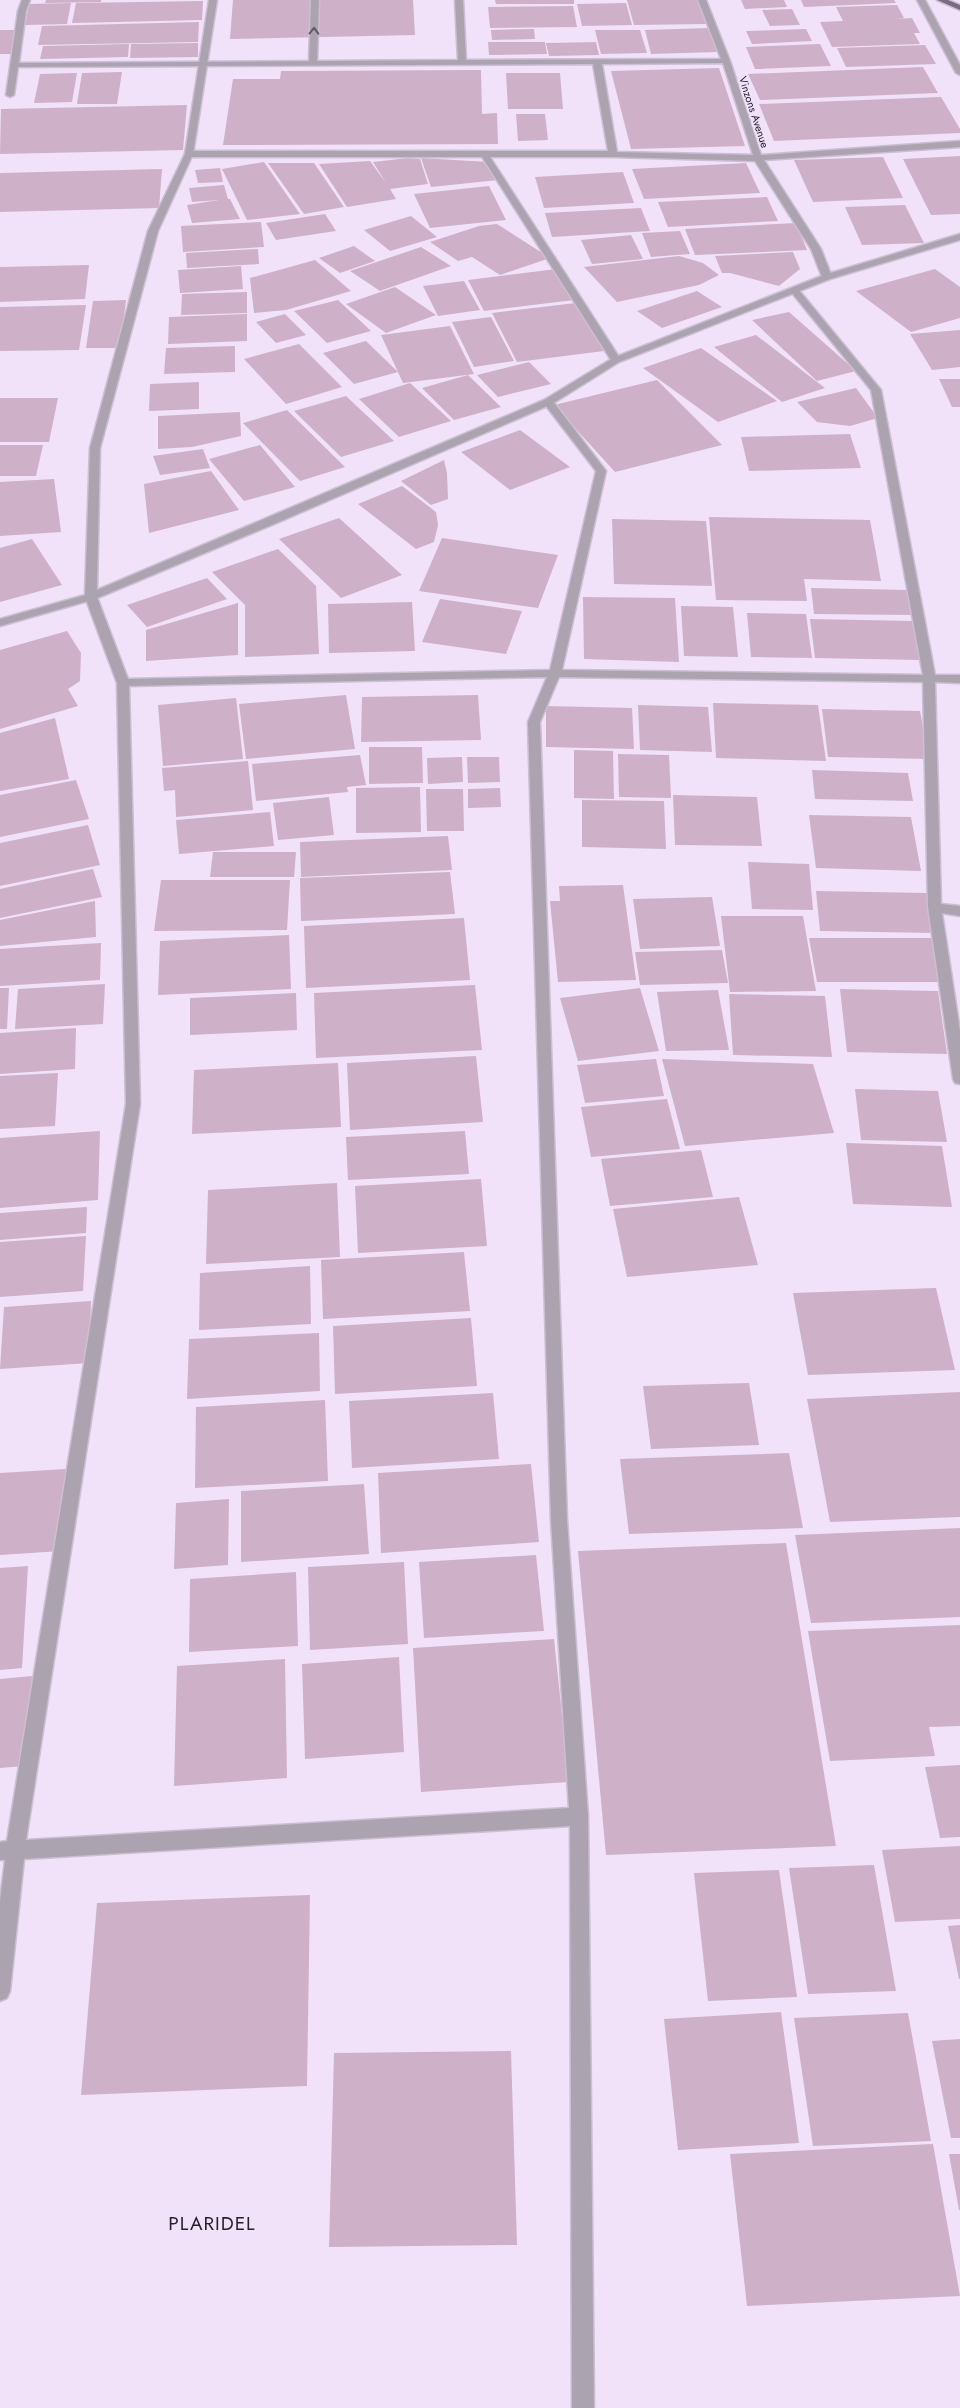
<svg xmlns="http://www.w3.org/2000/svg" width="960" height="2408" viewBox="0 0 960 2408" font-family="Jost,sans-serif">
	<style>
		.building { fill: #ceb0c9 }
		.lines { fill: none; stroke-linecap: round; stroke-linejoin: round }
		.service-casing { stroke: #ccbfd4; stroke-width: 3 }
		.minor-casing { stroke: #ccbfd4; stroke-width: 3 }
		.tertiary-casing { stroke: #ccbfd4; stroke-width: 3 }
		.primary-casing { stroke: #ccbfd4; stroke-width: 3 }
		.service { fill: #aca3b1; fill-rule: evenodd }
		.minor { fill: #aca3b1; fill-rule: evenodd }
		.tertiary { fill: #aca3b1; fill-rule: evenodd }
		.primary { fill: #7a6a82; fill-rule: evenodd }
		.oneway { stroke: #615a65 }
		.labels { text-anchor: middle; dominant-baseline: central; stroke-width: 4; stroke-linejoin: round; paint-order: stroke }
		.far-street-label { font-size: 11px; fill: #241e27; stroke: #f1e2fa }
		.near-quarter-label { font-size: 19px; letter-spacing: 1px; fill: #241e27; stroke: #f1e2fa }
	</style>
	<rect width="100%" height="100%" fill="#f1e2fa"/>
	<path class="building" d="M46,0H101V2L45,3Z
		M233,0H413L415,35L230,39Z
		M495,0H574V4H496Z
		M627,0H700L708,24L634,25Z
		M741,0H784L787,7L745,9Z
		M801,0H894L896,3L804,7Z
		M203,1L202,20L72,23L76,3Z
		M71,3L67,24L25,25L29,4Z
		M626,3L632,25L582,26L577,4Z
		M897,5L904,18L896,19L912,18L920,33H914L920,44L832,47L820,22L843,21L836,7Z
		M573,6L577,27L490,28L488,7Z
		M792,9L800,25L770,26L762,10Z
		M199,22L198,42L38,45L42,26Z
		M710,28L717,52L651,54L645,30Z
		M534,29L535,39L492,40L491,30Z
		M806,29L812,41L752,44L746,31Z
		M0,30H16L11,54H0Z
		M595,30H640L647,53L601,54Z
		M488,42H545L547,54L489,55Z
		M596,42L599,55L549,56L546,43Z
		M198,43V57L130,58L131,44Z
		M129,44L128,57L40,59L43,46Z
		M820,44L831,66L755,69L746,47Z
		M925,45L936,64L846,67L837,48Z
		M923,67L938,93L760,100L748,74Z
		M719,68L745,146L631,149L611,71Z
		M481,70L482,114L497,113L498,144L223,145L233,79H280L281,71Z
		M122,72L117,104H77L82,73Z
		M77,73L72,102L34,103L40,74Z
		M506,73H560L563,109H508Z
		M941,97L960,129V133L774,141L759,104Z
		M187,105L183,150L0,154L1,109Z
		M516,114H545L548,140L518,141Z
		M960,156V214L931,215L903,159Z
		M883,157L903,198L813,202L794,160Z
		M408,158L420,159L428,184L390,189L396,199L347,207L319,164L370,161L386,183L373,162Z
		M421,158L489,162L498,180L431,187Z
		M264,162L300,214L247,220L222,169Z
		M268,163H314L344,207L304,214Z
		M746,163L760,193L644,199L632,169Z
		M220,168L223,182L198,183L195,170Z
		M162,169L159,208L0,212V173Z
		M623,172L634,203L544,208L535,177Z
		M224,185L228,199H230L240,219L192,223L187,205L219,200L192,202L189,188Z
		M489,186L506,220L430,228L414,194Z
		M767,197L778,221L668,227L658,202Z
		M905,205L924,243L862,245L845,207Z
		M641,208L650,231L552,237L545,213Z
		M325,214L336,231L276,240L266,223Z
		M411,216L437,237L390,251L364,230Z
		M261,222L264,247L183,252L181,226Z
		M796,223L807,250L695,255L685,229Z
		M497,224L550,258L500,275L472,257L458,261L430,242L479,226Z
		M680,231L690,254L651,257L642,233Z
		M631,235L643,259L592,264L581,240Z
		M354,246L375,261L340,273L319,258Z
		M421,247L451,266L380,291L350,271Z
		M258,249L259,264L187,268L186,253Z
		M793,252L800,269L779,286L730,273H722L715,256Z
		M679,256L703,263L719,275L699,285L617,302L584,267Z
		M315,260L351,291L286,310L254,313L250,278Z
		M89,265L85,299L0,302V267Z
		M241,266L243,289L180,293L178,270Z
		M556,269L574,300L484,311L468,280Z
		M935,269L960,287V318L911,332L856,291Z
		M464,281L480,310L438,316L423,286Z
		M395,287L436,315L386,333L346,304Z
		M697,291L722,307L662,328L637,311Z
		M247,292V313L181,315L182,294Z
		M126,300L120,348H86L93,301Z
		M338,300L371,331L327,343L294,311Z
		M576,303L604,351L517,362L492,313Z
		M86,305L79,350L0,351V307Z
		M789,312L856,371L817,381L752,320Z
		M247,314V341L168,344L169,317Z
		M285,314L306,335L276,343L256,322Z
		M491,317L514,361L474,367L452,322Z
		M450,326L474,374L403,383L381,335Z
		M960,330V367L932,370L910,334Z
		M756,335L825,388L782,402L714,347Z
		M366,341L398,372L354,384L323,353Z
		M299,344L342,387L286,404L244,359Z
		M235,346V372L164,374L166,348Z
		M701,348L777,401L718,422L643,368Z
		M529,362L551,384L498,397L477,375Z
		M468,375L501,407L454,420L422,388Z
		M939,379H960V407H952Z
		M657,380L722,445L615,472L554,405Z
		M199,382V409L149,411L150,384Z
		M410,383L451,421L399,437L359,399Z
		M856,388L878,418L850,426L817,422L797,402Z
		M346,396L394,441L341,457L294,411Z
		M0,398H58L49,442H0Z
		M287,410L345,467L300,481L243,423Z
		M240,412L241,436L192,447L158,449V416Z
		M520,430L570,467L510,490L461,452Z
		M850,434L861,468L749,471L741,437Z
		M0,445H43L36,476H0Z
		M260,445L295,487L244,501L209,459Z
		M203,449L210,468L160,475L153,456Z
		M444,460L447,473L448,499L431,505L401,481Z
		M211,471L239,510L149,533L144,484Z
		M54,479L61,532L0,536V482Z
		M402,486L436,512L438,525L434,542L416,549L358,504Z
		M709,517L870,520L881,581L804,579L807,601L716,600Z
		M339,518L402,575L341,598L279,539Z
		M612,519L706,521L712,586L614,584Z
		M442,538L558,555L538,608L419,591Z
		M32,539L62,585L0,602V548Z
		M278,549L316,586L319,654L245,657V605L212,572Z
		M207,578L227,599L147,627L127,605Z
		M811,588L909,590L914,615L814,614Z
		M583,597L675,598L679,662L584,659Z
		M440,599L522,611L506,654L422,642Z
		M412,602L415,651L329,653L328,604Z
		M238,603V655L146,661V630Z
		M681,606L733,607L738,657L684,656Z
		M747,613L806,614L812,658L751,657Z
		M810,619L913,621L921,660L815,658Z
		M67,631L81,653L80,681L68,689L78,706L0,729V650Z
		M346,695L355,749L246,759L239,704Z
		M478,695L481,740L361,742L362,697Z
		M236,698L243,759L163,766L158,705Z
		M713,703L818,705L826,761L716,758Z
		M638,705L708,707L712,752L640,750Z
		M546,706L632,708L634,749L546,747Z
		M822,709L920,711L929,759L828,757Z
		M55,718L69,779L0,791V733Z
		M369,747H422L423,783L369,784Z
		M574,750L613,751L614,799L574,798Z
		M618,754L669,755L671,798L619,797Z
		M360,755L366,785L347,787L348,792L256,801L252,764Z
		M462,757L463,782L428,784L427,758Z
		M467,757H499L500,782L468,783Z
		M248,761L253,810L176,817L175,790L164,791L162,768Z
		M812,770L908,773L913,801L815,799Z
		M76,780L89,819L0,837V795Z
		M420,787L421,832L356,833V788Z
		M500,788L501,807L468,808V789Z
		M426,789H463L464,831H427Z
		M673,795L757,797L762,846L675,845Z
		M329,797L334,835L278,840L273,803Z
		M582,800L664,801L666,849L582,847Z
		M270,812L274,846L179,854L176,820Z
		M809,815L911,817L921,871L816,868Z
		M88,825L100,865L0,886V843Z
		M448,836L452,870L301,877L300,842Z
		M213,852H296L294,877H210Z
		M748,862L809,864L813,910L752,909Z
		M93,869L102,897L0,918V889Z
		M450,872L455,914L301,921L300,878Z
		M161,880H290L287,930L154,931Z
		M623,885L636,980L558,982L550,901H560L559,886Z
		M816,891L928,893L934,933L820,931Z
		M712,897L720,946L640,949L633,899Z
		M95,901L96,937L0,946V920Z
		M721,916H803L816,991L730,992Z
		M464,918L470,980L306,988L304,926Z
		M289,935L291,989L158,995L160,941Z
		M809,938H932L942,982H817Z
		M101,943L100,980L0,986V949Z
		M722,950L728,983L640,985L635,952Z
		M105,984L103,1024L15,1029L18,989Z
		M475,985L482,1050L316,1058L314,993Z
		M0,988H9L7,1029H0Z
		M640,988L659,1051L578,1061L560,998Z
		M840,989L938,991L947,1054L847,1052Z
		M718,990L729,1050L666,1051L657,992Z
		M296,993L297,1030L190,1035V998Z
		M729,994L825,996L832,1057L733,1055Z
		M76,1028L75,1069L0,1074V1033Z
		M476,1056L483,1122L350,1130L347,1063Z
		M656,1059L664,1096L585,1103L577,1065Z
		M662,1059L813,1064L834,1133L685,1146Z
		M338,1063L341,1127L192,1134L194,1070Z
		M58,1073L55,1126L0,1129V1076Z
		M855,1089L938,1091L947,1142L861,1140Z
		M667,1099L680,1149L591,1157L581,1107Z
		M100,1131L98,1200L0,1208V1138Z
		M465,1131L469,1174L348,1180L346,1137Z
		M846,1143L942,1146L952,1207L853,1204Z
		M701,1150L713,1197L610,1206L601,1159Z
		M481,1179L487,1246L358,1253L355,1186Z
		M337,1183L340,1257L206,1264L208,1190Z
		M739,1197L758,1265L627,1277L613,1209Z
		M87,1207L86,1233L0,1240V1213Z
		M86,1236L83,1291L0,1297V1242Z
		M464,1252L470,1311L323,1319L321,1260Z
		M310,1266L311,1324L199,1330L200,1273Z
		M936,1288L955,1370L808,1375L793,1293Z
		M91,1301L89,1363L0,1369L4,1307Z
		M471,1318L477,1386L335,1394L333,1326Z
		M319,1333L320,1391L187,1399L189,1339Z
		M749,1383L759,1445L651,1449L643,1386Z
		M960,1392V1517L830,1522L807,1399Z
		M493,1393L499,1459L352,1468L349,1401Z
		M325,1400L328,1481L195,1488L196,1407Z
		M789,1453L803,1528L629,1534L620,1459Z
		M531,1464L539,1542L381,1553L378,1473Z
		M66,1469L61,1551L0,1555V1473Z
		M364,1484L369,1554L241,1562V1491Z
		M229,1499L228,1565L174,1569L176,1503Z
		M960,1528V1617L811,1623L795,1535Z
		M786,1543L836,1846L606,1855L578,1551Z
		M536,1555L544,1631L424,1638L419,1562Z
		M404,1562L408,1644L310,1650L308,1567Z
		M28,1566L22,1668L0,1670V1568Z
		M296,1572L298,1646L189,1652L190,1579Z
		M960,1625V1726L929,1727L935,1756L830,1761L808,1631Z
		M554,1639L569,1782L421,1792L413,1648Z
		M399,1657L404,1752L305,1759L302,1664Z
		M285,1659L287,1778L174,1786L177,1666Z
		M32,1676L26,1766L0,1768V1679Z
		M960,1765V1837L940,1838L925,1767Z
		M960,1846V1919L895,1922L882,1850Z
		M874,1865L896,1991L808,1994L789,1868Z
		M779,1870L797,1997L708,2001L694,1873Z
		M310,1895L307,2086L81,2095L97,1903Z
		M960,1925V1979H959L948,1926Z
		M781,2012L799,2143L678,2150L664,2019Z
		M908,2013L931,2141L813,2146L794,2018Z
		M960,2039V2138H951L932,2041Z
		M511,2051L517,2245L329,2247L334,2053Z
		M933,2144L960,2296L747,2306L730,2154Z
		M949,2154H960V2210H959Z"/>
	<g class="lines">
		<defs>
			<path id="service" d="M311,0H319L317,63L313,65L309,63Z"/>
			<path id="minor" d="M22,0H30L26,11L19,63L458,60L455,0H463L466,60L721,59L698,0H706L730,61L761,155L960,141V147L764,160L821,249L832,277L827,280L822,277L811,249L755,161L613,157H490L621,360L616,363L611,360L482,157H189L185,154L189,151H608L593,64L18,67L14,95L10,97L6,95L18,11ZM723,63L753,155L617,152L602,64Z
				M917,0H925L960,65V75L956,73Z
				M795,288L798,289L881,390L935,675H960V683L935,682L941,904L960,906V916L942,913L960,1031V1084L955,1083L953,1079L928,907L923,682L559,677L540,722L567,1520L588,1816L594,2408H572L570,1826L24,1859L10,1991L7,1998L0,2001V1901L5,1860H0V1842L7,1841L126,1104L117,683L85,597L91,594L97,597L128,679L550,670L596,471L543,402L548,399L552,400L606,471L562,670L923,675L871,390L792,293L790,291ZM547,677L528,722L551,1520L569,1808L26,1840L140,1104L129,686Z"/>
			<path id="tertiary" d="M209,0H217L193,154L158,231L100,448L97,590L544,400L613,358L824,275L960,234V240L830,279L619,362L552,404L274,524L95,599L0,626V619L85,595L90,448L148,231L185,154Z"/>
			<path id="primary" d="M937,0H948L960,5V10Z"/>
		</defs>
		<use href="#service" class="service-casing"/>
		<use href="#minor" class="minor-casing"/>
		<use href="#tertiary" class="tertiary-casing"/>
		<use href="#primary" class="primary-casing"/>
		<use href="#service" class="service"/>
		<use href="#minor" class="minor"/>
		<use href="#tertiary" class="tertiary"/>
		<use href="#primary" class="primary"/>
	</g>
	<defs><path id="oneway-chevron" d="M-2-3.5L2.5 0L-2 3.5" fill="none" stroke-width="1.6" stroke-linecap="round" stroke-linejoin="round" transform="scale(1.25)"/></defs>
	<use class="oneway" href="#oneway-chevron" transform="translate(314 31) rotate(-89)"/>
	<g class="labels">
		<g class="far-street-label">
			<text transform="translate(754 112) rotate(72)">Vinzons Avenue</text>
		</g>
		<g class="near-quarter-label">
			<text x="212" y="2223">PLARIDEL</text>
		</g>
	</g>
</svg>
